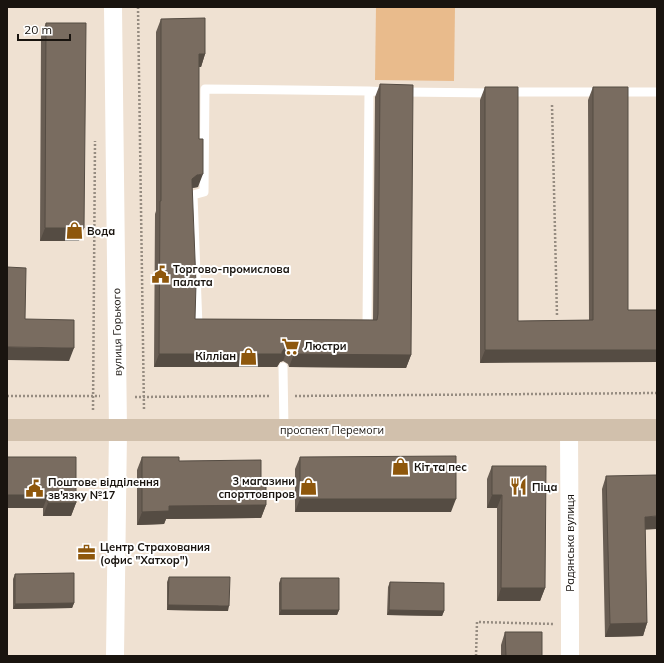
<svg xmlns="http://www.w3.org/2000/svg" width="664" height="663" viewBox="0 0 664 663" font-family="Mulish,sans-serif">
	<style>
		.grass { fill: #e9bb8c }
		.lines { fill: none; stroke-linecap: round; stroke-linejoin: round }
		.path { stroke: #968c81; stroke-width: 2.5; stroke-dasharray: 2 2; stroke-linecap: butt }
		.service { stroke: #fff; stroke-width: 9 }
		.minor { stroke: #fff; stroke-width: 18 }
		.secondary { stroke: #d1c0ac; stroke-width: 22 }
		.wall { fill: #685d53 }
		.shaded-wall { fill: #554c43 }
		.building { fill: #796c60; stroke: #554c43 }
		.labels { text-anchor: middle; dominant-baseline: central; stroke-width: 4; stroke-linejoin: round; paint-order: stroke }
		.poi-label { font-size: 11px; font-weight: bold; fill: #19140f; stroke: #fff; text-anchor: start }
		.street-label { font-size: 11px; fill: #19140f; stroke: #fff }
	</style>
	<rect width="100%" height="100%" fill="#efe1d2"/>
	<path class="grass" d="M376,7H455L454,81L375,80Z"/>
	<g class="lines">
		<path class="path" d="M138,7L144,410
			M552,105L557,316
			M7,396H100
			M295,396L657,393
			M135,397L270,396
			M93,410L95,141
			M476,656L477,622L554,624"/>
		<path class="service" d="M402,92L494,93
			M506,92H604
			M616,92H657
			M201,326H198L193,195L204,192L205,89L369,91
			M362,327H367L369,91L388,92
			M283,367L284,430"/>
		<path class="minor" d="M113,7L118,431L115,656
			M569,430L570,624V656"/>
		<path class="secondary" d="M7,430H657"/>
	</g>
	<path class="wall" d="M161,19L205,54L201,67H199L198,187L192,188L195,319L373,320L375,97L380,84L411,355L406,368L289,367L288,364L283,361L280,362L277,367H154L155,214L156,211V32Z
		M46,23L79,241H40L41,35Z
		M485,87L518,321L589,320L588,100L593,87L628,310L480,363V100Z
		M7,457L76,503L71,516H43V508H7Z
		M142,457L179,461L261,483L266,505L261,518L166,519L164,524L137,525V470Z
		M300,457L451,512H295V469Z
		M492,466L545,588L540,601H497V508H487V479Z
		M606,476L645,529L647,623L643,636L605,637L602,489Z
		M15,574L74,603L72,608L13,609V579Z
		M169,577L228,611L167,610V582Z
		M281,578L339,610L337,615H279V583Z
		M390,582L444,611L442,616L387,615L388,587Z
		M505,632L542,656H501V645Z"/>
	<path class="shaded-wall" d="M199,54H205L201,67H194Z
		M203,174L198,187L192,188L188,192L192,179L197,175Z
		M45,228H84L79,241H40Z
		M7,347L74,348L69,361L7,360Z
		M288,348L283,361L280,362L277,367H154L159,354L282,352L284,349Z
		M485,350H657V362L480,363Z
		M294,354L411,355L406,368L289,367Z
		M7,495H48L43,508H7Z
		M492,495H502L497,508H487Z
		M300,499H456L451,512H295Z
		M48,503H76L71,516H43Z
		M266,505L261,518L166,519L164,524L137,525L142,512L169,506Z
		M657,516V529L640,530L645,517Z
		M501,588H545L540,601H497Z
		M74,603L72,608L13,609L15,604Z
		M168,605L229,606L228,611L167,610Z
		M281,610H339L337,615H279Z
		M389,610L444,611L442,616L387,615Z
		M647,623L643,636L605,637L610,624Z"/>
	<path class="building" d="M205,18V54H199V139H203V174L197,175L192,179V182L196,284L195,319L377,320L378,314L380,84L413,85L411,355L294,354L293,351L288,348L284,349L282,352V354H159L160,201H161V19Z
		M46,23H86L84,228H45Z
		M485,87H518V321L593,320V87H628V310H657V350H485Z
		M7,267L26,268L25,319L74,320V348L7,347Z
		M456,456V499H300V457Z
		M7,457H76V503H48V495H7Z
		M142,457H179V461L261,460V483H266V505L169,506V511L142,512Z
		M492,466H546L545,588H501L502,495H492Z
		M657,475V516L645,517L647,623L610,624L606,476Z
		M74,573V603L15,604V574Z
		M169,577H230L229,606L168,605Z
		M281,578H339V610H281Z
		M390,582L444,583V611L389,610Z
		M505,632H542V656H506Z"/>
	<defs>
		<symbol id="shop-bare" viewBox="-9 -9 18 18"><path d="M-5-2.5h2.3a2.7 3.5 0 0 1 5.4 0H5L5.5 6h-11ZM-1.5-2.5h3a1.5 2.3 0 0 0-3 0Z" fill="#8e570c" stroke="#fff" stroke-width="2.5" paint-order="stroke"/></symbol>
		<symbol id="civic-bare" viewBox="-9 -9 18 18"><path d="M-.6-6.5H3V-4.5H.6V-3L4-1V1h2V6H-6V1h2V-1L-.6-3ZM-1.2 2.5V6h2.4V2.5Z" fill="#8e570c" stroke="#fff" stroke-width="2.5" paint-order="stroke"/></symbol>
		<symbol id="supermarket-bare" viewBox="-9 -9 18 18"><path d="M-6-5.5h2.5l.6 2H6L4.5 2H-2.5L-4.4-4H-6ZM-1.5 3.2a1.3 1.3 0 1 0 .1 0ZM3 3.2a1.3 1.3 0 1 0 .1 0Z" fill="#8e570c" stroke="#fff" stroke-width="2.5" paint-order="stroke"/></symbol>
		<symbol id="restaurant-bare" viewBox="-9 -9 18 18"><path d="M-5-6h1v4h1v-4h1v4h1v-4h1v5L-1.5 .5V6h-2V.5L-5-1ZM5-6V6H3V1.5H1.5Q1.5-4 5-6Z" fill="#8e570c" stroke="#fff" stroke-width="2.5" paint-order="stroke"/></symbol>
		<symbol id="office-bare" viewBox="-9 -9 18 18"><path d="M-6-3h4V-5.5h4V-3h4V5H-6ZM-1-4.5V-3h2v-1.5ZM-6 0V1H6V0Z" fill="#8e570c" stroke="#fff" stroke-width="2.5" paint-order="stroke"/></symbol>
	</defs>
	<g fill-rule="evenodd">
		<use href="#shop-bare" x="62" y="218" width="25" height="25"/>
		<use href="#civic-bare" x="148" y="262" width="25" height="25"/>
		<use href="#supermarket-bare" x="278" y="334" width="25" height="25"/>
		<use href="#shop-bare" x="236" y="344" width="25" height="25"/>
		<use href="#shop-bare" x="388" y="454" width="25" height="25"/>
		<use href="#shop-bare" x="296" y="474" width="25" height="25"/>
		<use href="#restaurant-bare" x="506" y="474" width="25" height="25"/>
		<use href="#civic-bare" x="22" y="476" width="25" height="25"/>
		<use href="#office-bare" x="74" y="540" width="25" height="25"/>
	</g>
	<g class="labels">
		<g class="poi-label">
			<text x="87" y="231">Вода</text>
			<text x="173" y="269">Торгово-промислова<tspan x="173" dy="13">палата</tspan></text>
			<text x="304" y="346">Люстри</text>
			<text x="236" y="356" text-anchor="end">Кілліан</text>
			<text x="414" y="467">Кіт та пес</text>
			<text x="295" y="481" text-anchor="end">3 магазини<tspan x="295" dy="13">спорттовпров</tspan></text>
			<text x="48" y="482">Поштове відділення<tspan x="48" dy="13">зв'язку №17</tspan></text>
			<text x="532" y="487">Піца</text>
			<text x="100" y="547">Центр Страхования<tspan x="100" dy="13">(офис "Хатхор")</tspan></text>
		</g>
		<g class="street-label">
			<text transform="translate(117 332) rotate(-91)">вулиця Горького</text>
			<text x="332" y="430">проспект Перемоги</text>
			<text transform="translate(570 543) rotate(-90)">Радянська вулиця</text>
		</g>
	</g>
	<rect width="664" height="663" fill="none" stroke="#19140f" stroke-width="16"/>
	<path d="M18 34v6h52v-6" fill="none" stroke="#19140f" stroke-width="2"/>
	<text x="24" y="34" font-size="12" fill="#19140f" stroke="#ffffff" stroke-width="3" paint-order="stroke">20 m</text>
</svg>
